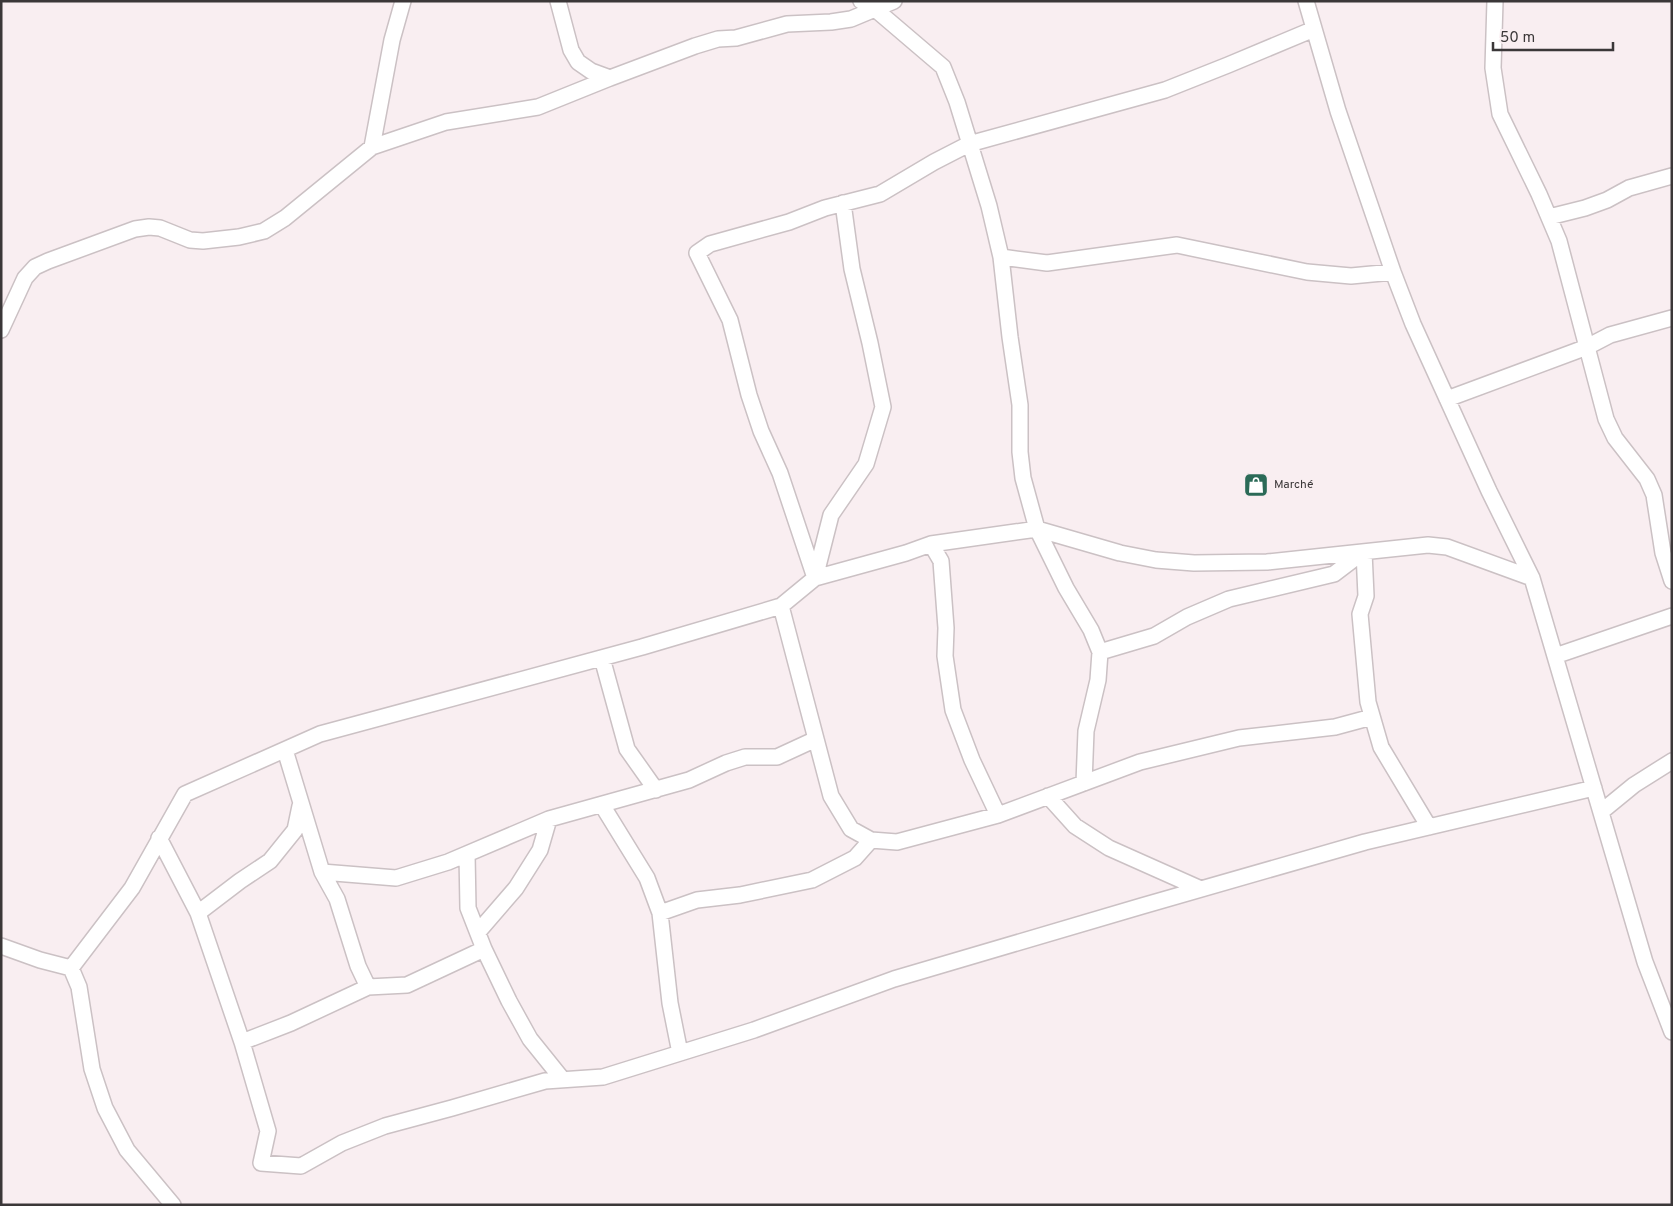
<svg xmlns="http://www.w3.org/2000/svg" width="1673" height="1206" viewBox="0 0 1673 1206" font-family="Overpass,sans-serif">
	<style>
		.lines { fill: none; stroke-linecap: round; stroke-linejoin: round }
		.street-casing { stroke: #cbc1c4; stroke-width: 18 }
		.street { stroke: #fff; stroke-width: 15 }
		.labels { text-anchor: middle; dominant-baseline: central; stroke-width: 4; stroke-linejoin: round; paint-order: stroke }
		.poi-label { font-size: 12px; fill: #3b3738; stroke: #f9eef1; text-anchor: start }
	</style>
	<rect width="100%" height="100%" fill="#f9eef1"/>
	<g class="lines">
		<defs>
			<path id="street" d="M558,1L571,50L578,62L591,71L610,78L695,46L718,39L736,38L787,24L831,22L851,19L894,1
				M861,1L875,9L943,67L957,102L989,206L1001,257L1047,263L1177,245L1307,272L1351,276L1393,272
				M1306,1L1338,111L1393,272L1413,324L1489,491L1532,578L1645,962L1672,1032
				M1495,1L1493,68L1500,114L1539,194L1559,241L1606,419L1615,438L1647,479L1654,495L1663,553L1672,581
				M372,147L392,40L403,1
				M1549,217L1585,208L1607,200L1629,188L1672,176
				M1001,257L1010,337L1020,405V452L1023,478L1037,529L1066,588L1091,630L1100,652L1098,680L1086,731L1084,783
				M1,330L25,278L35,267L48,261L135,229L149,227L160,228L190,240L203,241L239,237L264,231L285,218L372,147L446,122L538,107L610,78
				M1447,399L1587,347L1610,335L1672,318
				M931,544L941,561L946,628L945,656L953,710L972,760L998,815
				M1364,552L1366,596L1360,614L1368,702L1381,747L1429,827
				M815,578L780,473L761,431L749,395L730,320L697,253L710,244L789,222L825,208L880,194L934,162L969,144L1165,90L1228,65L1314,29
				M815,578L831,515L866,464L883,407L870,343L852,269L843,203
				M781,606L831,796L851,829L871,840L897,842L998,815L1140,762L1239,738L1335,727L1372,717
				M1100,652L1154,636L1187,617L1229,599L1334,574L1363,552
				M1555,656L1672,616
				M602,658L627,749L656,790
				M285,750L322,872L337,899L358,966L368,987L407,985L484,949
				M1048,796L1075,826L1109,848L1201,889
				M602,805L647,878L660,913L670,1003L680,1053
				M1601,812L1634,785L1672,761
				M159,838L198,913L242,1042L268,1131L261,1163L301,1166L342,1143L385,1126L452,1108L545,1081L603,1077L754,1030L894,979L1142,906L1365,842L1594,788
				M467,854L468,908L484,949L509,1001L530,1039L563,1080
				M322,872L396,878L448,862L549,819L689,780L726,763L745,757H777L816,739
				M198,913L240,881L270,861L295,830L300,806
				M660,913L697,900L740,895L812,880L855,858L871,840
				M478,932L516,888L540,850L549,819
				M1,946L40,960L71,968L79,987L92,1069L105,1108L127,1150L173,1205
				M71,968L132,888L185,794L320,734L642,647L781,606L815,578L906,553L931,544L1037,529L1120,553L1156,560L1194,563L1267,562L1428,545L1447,547L1532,578
				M242,1042L291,1023L368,987"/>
		</defs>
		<use href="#street" class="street-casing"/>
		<use href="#street" class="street"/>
	</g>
	<defs>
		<symbol id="shop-square" viewBox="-11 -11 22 22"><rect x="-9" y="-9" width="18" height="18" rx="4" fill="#2b6a57" stroke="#f9eef1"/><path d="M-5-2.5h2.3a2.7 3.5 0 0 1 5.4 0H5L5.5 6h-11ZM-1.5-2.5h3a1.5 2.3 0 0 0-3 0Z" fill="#fff"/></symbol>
	</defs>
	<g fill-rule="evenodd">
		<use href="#shop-square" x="1242" y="471" width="28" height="28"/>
	</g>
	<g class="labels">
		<g class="poi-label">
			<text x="1274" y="485">Marché</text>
		</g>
	</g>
	<rect width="1673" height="1206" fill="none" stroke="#3b3738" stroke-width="5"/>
	<path d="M1493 42v8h120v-8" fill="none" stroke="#3b3738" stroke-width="2.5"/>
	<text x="1500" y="42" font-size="15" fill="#3b3738" stroke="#f9eef1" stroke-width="4" paint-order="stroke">50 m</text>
</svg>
